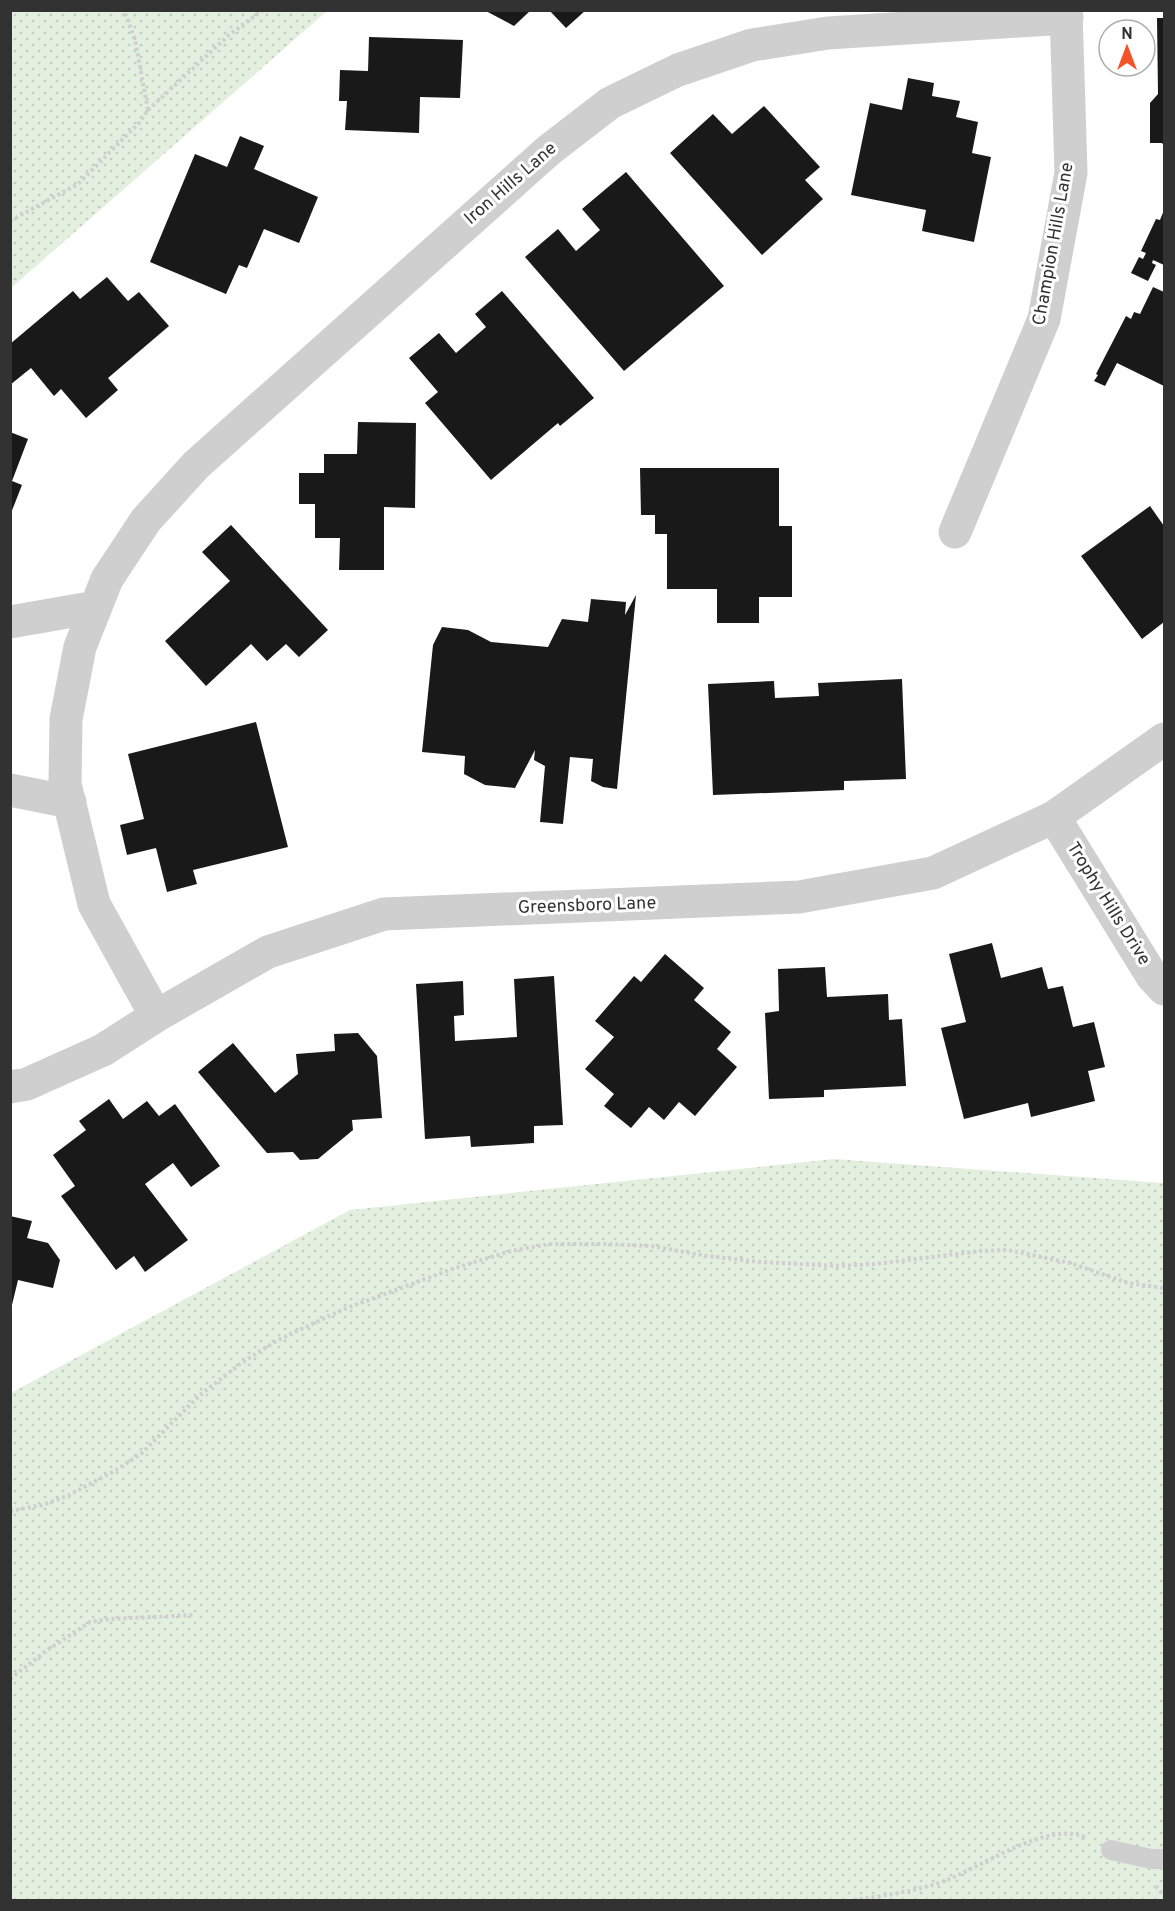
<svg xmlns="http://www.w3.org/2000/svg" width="1175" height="1911" viewBox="0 0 1175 1911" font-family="Overpass,sans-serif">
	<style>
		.grass { fill: url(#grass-dots) }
		.building { fill: #191919 }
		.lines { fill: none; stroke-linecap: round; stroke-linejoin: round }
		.path { stroke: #cfcfcf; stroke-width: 4; stroke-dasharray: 3 3; stroke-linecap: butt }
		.service { stroke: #cfcfcf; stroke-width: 20 }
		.minor { stroke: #cfcfcf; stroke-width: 33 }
		.labels { text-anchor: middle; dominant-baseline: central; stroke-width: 6; stroke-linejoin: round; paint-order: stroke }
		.street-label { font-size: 18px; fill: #323232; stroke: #fff }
	</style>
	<defs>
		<pattern id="grass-dots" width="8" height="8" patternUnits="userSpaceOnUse" patternTransform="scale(1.5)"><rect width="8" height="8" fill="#e3efdf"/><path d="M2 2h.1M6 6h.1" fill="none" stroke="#c3cdc0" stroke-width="1.8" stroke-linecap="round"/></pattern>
	</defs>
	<rect width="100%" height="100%" fill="#fff"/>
	<path class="grass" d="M11,10H327V11L11,288Z
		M834,1159L1164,1183V1900H11V1393L350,1210Z"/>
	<path class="building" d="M484,10H531L514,26Z
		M549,10H586L566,28Z
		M1157,18H1164V146L1162,143H1150V103L1158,94Z
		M369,37L463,40L460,98L420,97L419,133L345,130L347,101H339L340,70L368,71Z
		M908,78L934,83L932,96L960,101L956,117L978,122L972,153L991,157L974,242L922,231L926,210L851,195L870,103L902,110Z
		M764,106L820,167L805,180L823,199L762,255L670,153L713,114L732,134Z
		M240,136L264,146L254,169L318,197L299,243L264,229L247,268L239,265L226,294L150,262L195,154L227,167Z
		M626,172L724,286L624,371L525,257L558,229L576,251L600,230L582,209Z
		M1164,210V265L1153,260L1152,263L1156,265L1148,281L1131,273L1139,257L1143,259L1146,253L1141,251L1156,219L1160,220Z
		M107,277L128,301L139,292L169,326L108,378L118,390L86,418L61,389L54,396L31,368L10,385V344L73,291L80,299Z
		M1153,287L1164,292V386L1117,363L1105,386L1094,381L1098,375L1096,374L1126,316L1131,319L1134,312L1140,314Z
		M502,291L594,398L560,426L558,423L491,480L425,403L438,392L409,358L439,333L456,353L486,327L475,314Z
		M358,422L416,423L415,508L384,507V570H339L340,538H315V504H299V473H324V454H357Z
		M10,432L28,439L12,481L22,485L11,513Z
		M640,468H779V526H792V597H759V623H717V589H667V534H655V515H641Z
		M1150,506L1164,526V622L1142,639L1081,556Z
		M231,525L328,630L299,657L286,644L267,661L251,644L206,686L165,641L230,581L202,552Z
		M636,595L617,789L603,787L591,781L593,759L570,757L563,824L540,822L545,766L534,760L535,750L515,788L485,785L464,774L465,756L422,752L433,645L442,627L468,630L491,642L548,647L562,619L588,622L591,599L626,602L625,615Z
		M902,679L906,779L844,781V790L713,795L708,684L774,681L775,698L819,696L818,683Z
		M256,722L288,847L193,870L197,884L167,892L156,848L127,855L120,825L144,819L128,754Z
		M992,943L1001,978L1042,967L1048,989L1063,986L1073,1027L1094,1022L1105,1067L1088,1071L1095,1101L1031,1117L1028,1103L964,1119L941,1028L966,1022L949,954Z
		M665,954L704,988L694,1000L731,1032L717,1049L737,1067L695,1116L679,1102L664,1120L649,1107L631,1128L604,1106L614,1094L585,1069L614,1037L595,1021L634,976L641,982Z
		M825,967L827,997L888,994L889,1020L902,1019L906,1086L824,1090V1097L769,1099L765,1013L779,1011L778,969Z
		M554,976L563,1125L534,1126V1143L471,1147L470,1136L425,1139L416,984L463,981L464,1015L454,1016L455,1041L517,1037L514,979Z
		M358,1033L377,1056L382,1118L352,1120L353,1130L318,1159L300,1160L293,1152L267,1153L198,1072L233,1043L275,1093L298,1074L296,1054L335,1051L334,1034Z
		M109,1099L123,1119L147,1101L159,1116L175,1104L220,1166L191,1187L173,1163L145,1184L188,1240L145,1272L134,1256L116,1270L61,1196L75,1186L53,1155L86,1130L79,1121Z
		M10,1216L32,1221L27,1238L48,1243L60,1260L53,1288L18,1280L11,1309Z"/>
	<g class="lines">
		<path class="path" d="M148,110L229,35L263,10
			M10,221L78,184L139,123L148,110L135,40L124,10
			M10,1511L42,1505L67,1496L113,1472L142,1453L200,1395L240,1364L276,1341L342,1310L452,1269L511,1251L550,1244H606L651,1246L707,1256L761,1262L839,1266L875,1264L981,1251L1008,1250L1070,1263L1128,1283L1164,1288
			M10,1679L46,1651L90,1622L110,1619L195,1615
			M1156,1886L1164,1896
			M854,1900C881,1896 910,1892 936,1884C976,1872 1047,1818 1087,1838"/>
		<path class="service" d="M1111,1850L1151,1859H1164"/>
		<path class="minor" d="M955,532L1044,319L1071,173L1066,10
			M10,622L96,607
			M10,790L70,802
			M1054,817L1152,976L1164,989
			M156,1016L94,904L65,784L66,719L80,647L107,579L146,520L196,465L549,150L610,103L678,70L752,45L828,33L1067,18
			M10,1087L27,1084L103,1050L156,1016L268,952L384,914L799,897L933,873L1054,817L1164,739"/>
	</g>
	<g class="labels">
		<g class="street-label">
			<text transform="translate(511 184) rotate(-41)">Iron Hills Lane</text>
			<text transform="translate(1054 244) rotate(-80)">Champion Hills Lane</text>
			<text transform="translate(1108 904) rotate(58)">Trophy Hills Drive</text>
			<text transform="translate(587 906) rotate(-2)">Greensboro Lane</text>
		</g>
	</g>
	<rect width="1175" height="1911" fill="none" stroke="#323232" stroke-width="24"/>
	<g transform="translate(1127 48)"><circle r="28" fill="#ffffff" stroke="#adadad" stroke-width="1.5"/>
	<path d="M0-4.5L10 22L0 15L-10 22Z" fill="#f45228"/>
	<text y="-9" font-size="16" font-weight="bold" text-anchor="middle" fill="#323232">N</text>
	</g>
</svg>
